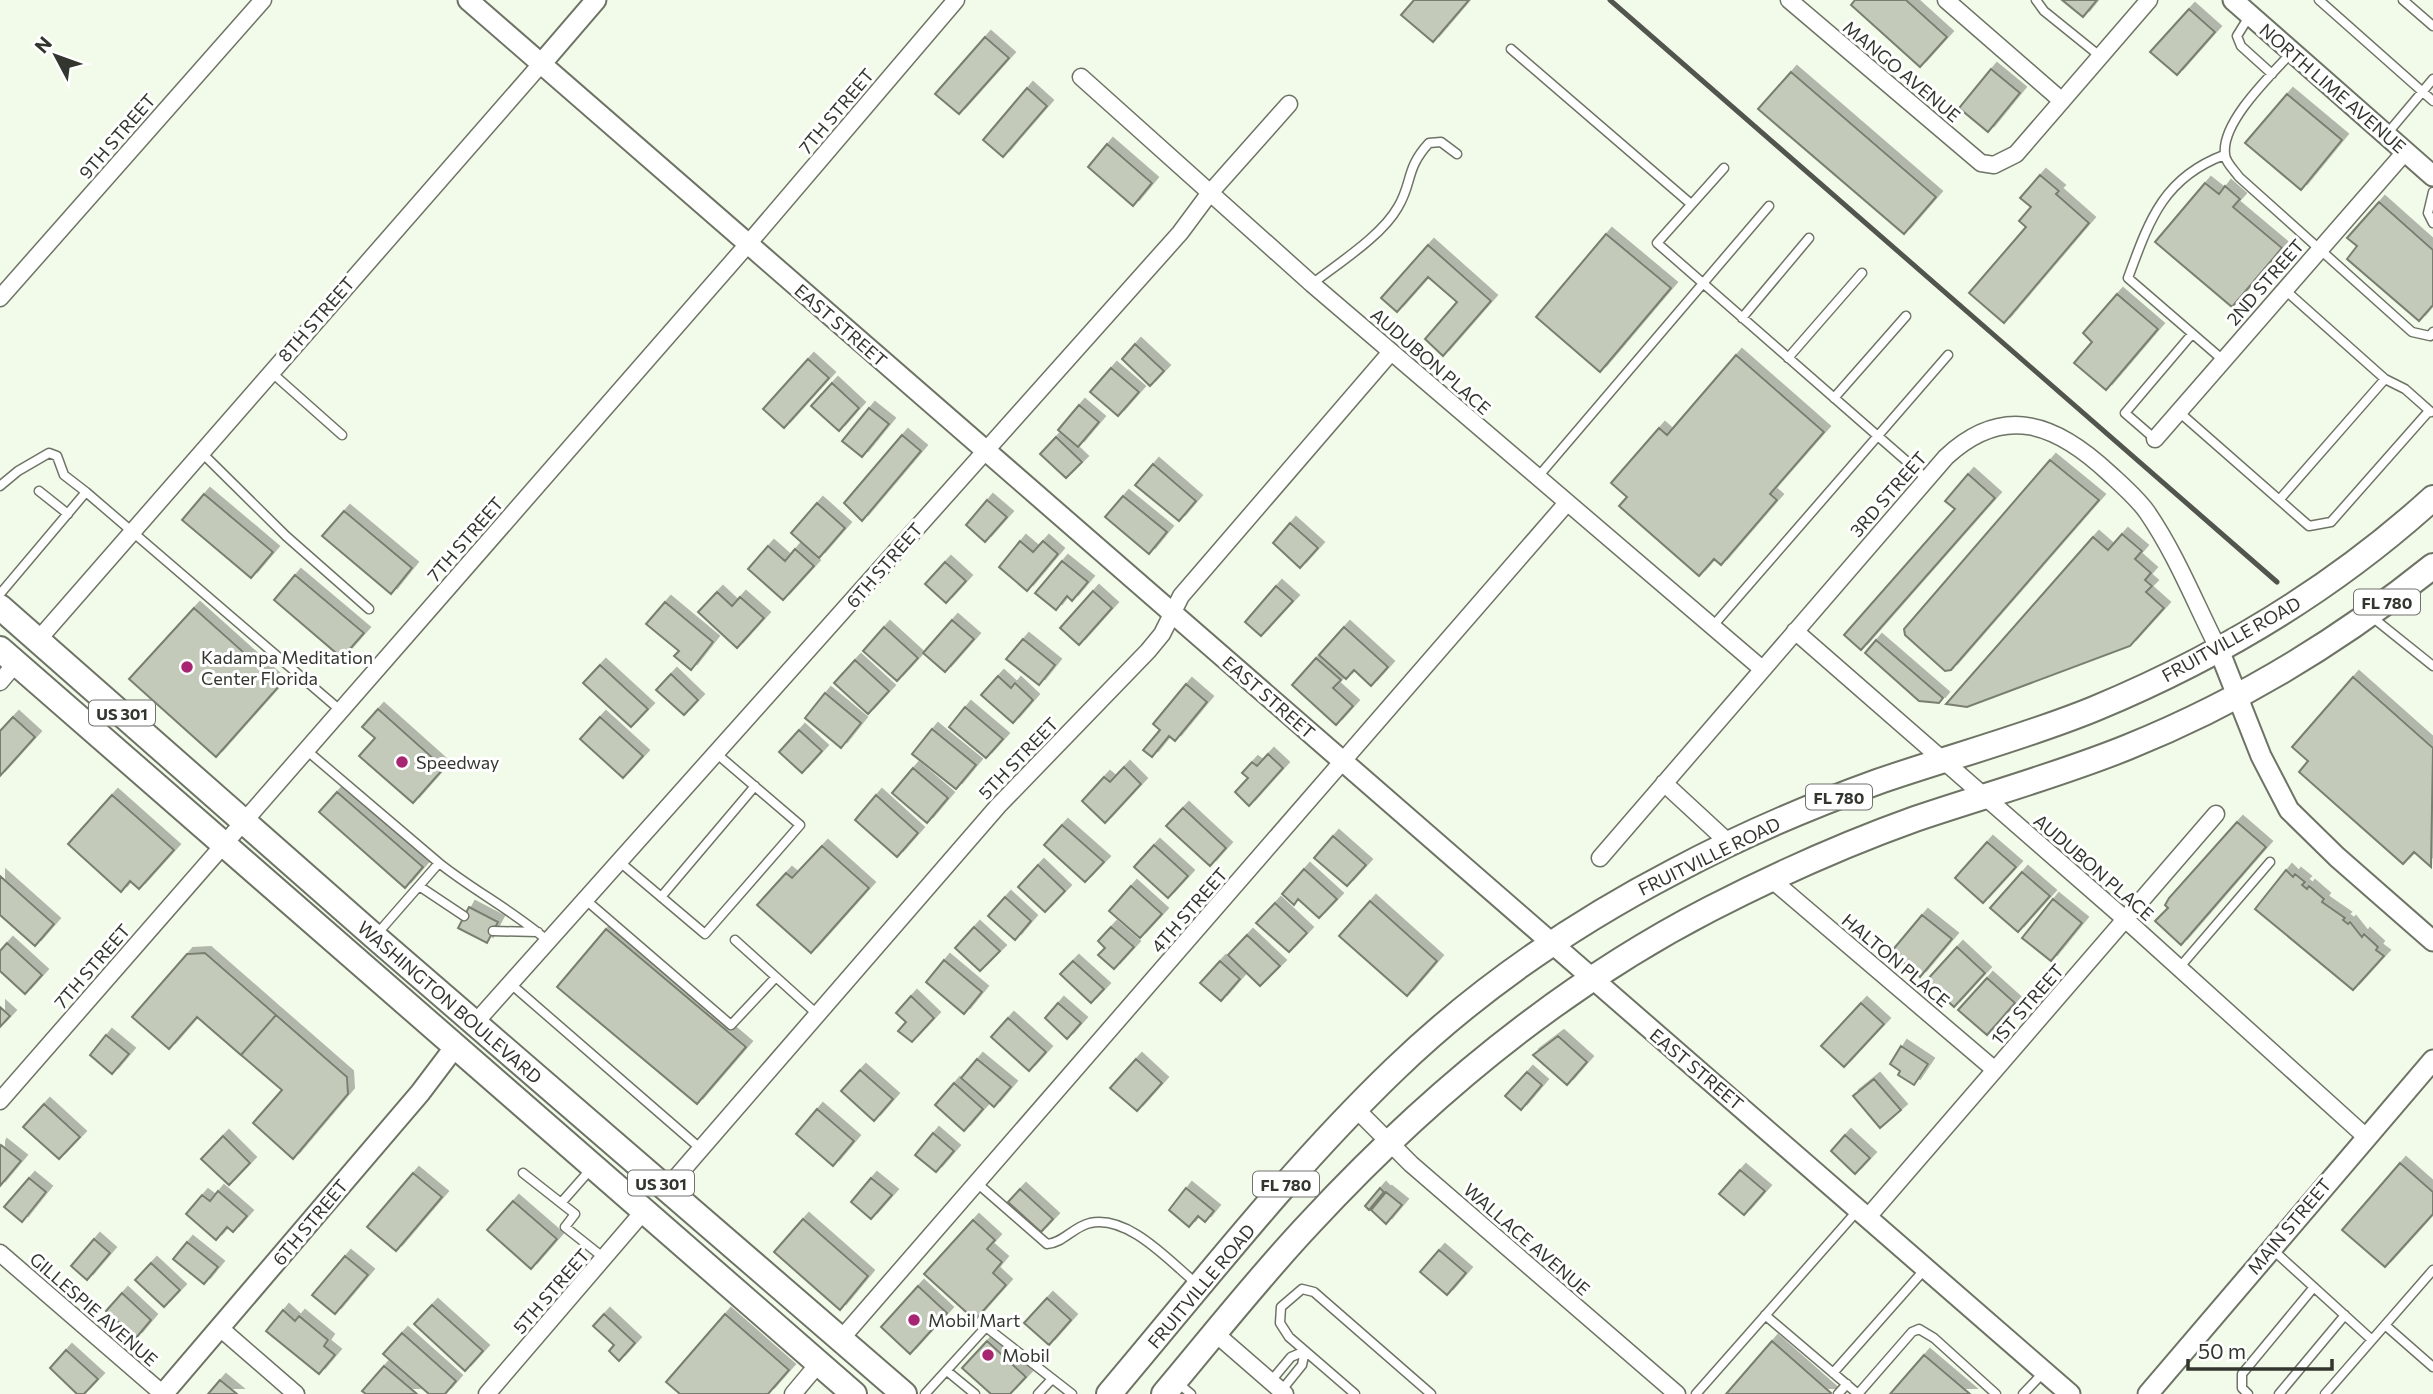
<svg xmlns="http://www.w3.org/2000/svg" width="2433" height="1394" viewBox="0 0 2433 1394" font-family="Commissioner,sans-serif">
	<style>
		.building { fill: #c3caba; stroke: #797f70; stroke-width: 2; filter: url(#shadow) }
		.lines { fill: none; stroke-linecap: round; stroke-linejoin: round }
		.service-casing { stroke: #6e7465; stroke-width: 11 }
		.minor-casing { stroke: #6e7465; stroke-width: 19 }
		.tertiary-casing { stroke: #6e7465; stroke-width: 23 }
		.primary-casing { stroke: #6e7465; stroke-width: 28 }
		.service { stroke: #fff; stroke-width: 8 }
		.minor { stroke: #fff; stroke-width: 16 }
		.tertiary { stroke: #fff; stroke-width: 19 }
		.primary { stroke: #fff; stroke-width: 24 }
		.rail { stroke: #51554d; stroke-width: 5 }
		.poi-dot { fill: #a82571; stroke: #fff; stroke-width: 2.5 }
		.labels { text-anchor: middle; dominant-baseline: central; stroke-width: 6; stroke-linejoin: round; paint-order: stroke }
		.shield { fill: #fff; stroke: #70726d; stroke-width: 2 }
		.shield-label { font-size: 16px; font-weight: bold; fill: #33362f }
		.street-label { font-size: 18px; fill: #33362f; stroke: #fff }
		.poi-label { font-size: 18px; fill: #33362f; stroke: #fff; text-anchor: start }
	</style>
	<defs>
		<filter id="shadow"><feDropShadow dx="6" dy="-6" stdDeviation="0" flood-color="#0004"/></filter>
	</defs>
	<rect width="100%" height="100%" fill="#f2fae9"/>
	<path class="building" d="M1414,0H1469L1433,42L1401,15Z
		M1855,0H1906L1947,37L1920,67L1851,5Z
		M2062,0H2097L2083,17Z
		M2189,9L2215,32L2177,75L2150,52Z
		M985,37L1009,58L959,114L935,94Z
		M1991,69L2020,93L1988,132L1959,108Z
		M1791,72L1936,197L1904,234L1758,109Z
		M1027,88L1047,106L1003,157L983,140Z
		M2287,94L2342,140L2301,190L2245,143Z
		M1107,144L1152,183L1133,206L1088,167Z
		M2040,175L2059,191L2056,194L2089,223L2004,323L1969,293L2026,227L2019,221L2031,207L2020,198Z
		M2205,183L2219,194L2225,186L2240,199L2233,207L2282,248L2232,307L2155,242Z
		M2379,202L2433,250V305L2419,321L2347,259L2357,246L2347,238Z
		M1606,234L1671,288L1600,372L1536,317Z
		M1428,245L1491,301L1443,356L1425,339L1457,302L1428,277L1397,312L1381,298Z
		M2117,294L2158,329L2106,390L2074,363L2092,342L2083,333Z
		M1135,344L1164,371L1150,386L1122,359Z
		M1736,355L1824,432L1770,494L1777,500L1721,565L1714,559L1699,576L1619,506L1627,497L1611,483L1659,428L1667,435Z
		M808,359L829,378L784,428L763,409Z
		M1111,368L1139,392L1118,416L1090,392Z
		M832,383L859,408L839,431L811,406Z
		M1079,405L1099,422L1078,447L1058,430Z
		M869,408L889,424L862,457L842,441Z
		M902,435L921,451L862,521L844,503Z
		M1056,437L1082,462L1066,478L1040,454Z
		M2050,460L2099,500L1951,670L1945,671L1905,635L1904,629Z
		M1153,464L1196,501L1179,521L1135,485Z
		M1968,474L1995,498L1861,650L1844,635L1955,509L1945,501Z
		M204,494L273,552L251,578L182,520Z
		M1123,496L1167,532L1149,554L1105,517Z
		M987,500L1007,517L985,542L966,525Z
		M817,503L845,528L819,558L791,533Z
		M344,511L412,568L391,594L322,536Z
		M1290,523L1318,548L1300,568L1273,543Z
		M2122,534L2142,551L2135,559L2151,573L2145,580L2152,586L2146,592L2164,608L2130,646L1967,707L1946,704L2093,537L2108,550Z
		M1020,541L1033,552L1043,541L1058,554L1027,591L999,567Z
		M768,546L785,561L795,549L814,566L783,600L748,569Z
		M1062,561L1088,582L1072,601L1067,596L1056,610L1035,593Z
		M945,562L966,581L946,603L925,584Z
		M295,575L364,633L342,658L274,600Z
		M1276,586L1293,601L1261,636L1245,622Z
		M1093,591L1112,608L1079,645L1060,628Z
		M717,592L732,606L740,597L764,618L737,648L698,612Z
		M665,602L713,642L691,670L674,656L679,651L646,624Z
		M194,608L280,685L216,757L129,679Z
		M952,620L974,639L945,672L923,653Z
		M884,627L918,658L897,681L863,651Z
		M1344,627L1388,667L1371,686L1354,670L1346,679L1319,655Z
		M1023,639L1055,665L1039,685L1006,659Z
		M1876,640L1943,698L1939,703L1919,701L1865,653Z
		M1316,658L1341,680L1333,688L1353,706L1336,725L1292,685Z
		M855,660L889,691L868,714L834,683Z
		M600,665L648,709L631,727L583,683Z
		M671,674L698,700L684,715L656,690Z
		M998,676L1011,688L1015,683L1033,700L1013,723L981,695Z
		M2353,677L2433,748L2431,867L2414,852L2403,864L2299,772L2308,761L2292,747Z
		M1186,684L1207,702L1175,741L1169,736L1152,757L1143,750L1160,730L1153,724Z
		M825,693L861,723L841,748L805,718Z
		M965,707L1003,739L986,758L949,727Z
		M378,709L444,768L413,803L359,756L375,738L362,727Z
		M13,717L35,737L0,776V731Z
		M600,717L643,756L623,778L580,739Z
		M932,729L976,765L956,789L912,754Z
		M799,730L822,751L802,773L779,752Z
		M1268,754L1283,768L1249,806L1235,792L1248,778L1242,773L1252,762L1257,766Z
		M1124,767L1141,784L1105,823L1082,801L1104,777L1110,782Z
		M913,768L948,798L927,823L892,793Z
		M337,792L423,867L405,888L319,812Z
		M112,795L174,850L139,889L130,881L121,892L68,844Z
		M876,795L918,833L897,857L855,820Z
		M1183,808L1226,848L1210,866L1166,826Z
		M2237,822L2266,847L2181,945L2155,921L2168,908L2165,905L2169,898Z
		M1062,825L1104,862L1085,882L1044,845Z
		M1333,836L1366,865L1347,886L1314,858Z
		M1987,842L2016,867L1983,903L1955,878Z
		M1154,845L1188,876L1168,898L1134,867Z
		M822,846L869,888L811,953L757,905L786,873L792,878Z
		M1038,865L1065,891L1045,912L1018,887Z
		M1304,869L1337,899L1319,918L1298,899L1294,905L1282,894Z
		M2286,870L2293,877L2295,874L2305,882L2302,885L2307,889L2309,886L2324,899L2322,902L2345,918L2343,920L2348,924L2350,922L2362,937L2364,934L2378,947L2376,950L2384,956L2353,990L2255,909Z
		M2022,872L2050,896L2018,932L1990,908Z
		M0,876L54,924L35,946L0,915Z
		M1131,886L1162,914L1140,938L1109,911Z
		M1005,897L1031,921L1015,940L988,916Z
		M2053,899L2082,923L2051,961L2022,938Z
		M1370,901L1437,961L1407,996L1339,936Z
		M1275,903L1307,933L1289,952L1256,923Z
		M469,907L498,922L487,943L458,928Z
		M1922,915L1952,939L1920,977L1891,952Z
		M974,927L1000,951L980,971L955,948Z
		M1111,927L1134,947L1114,969L1098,955L1105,948L1098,941Z
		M606,929L746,1047L697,1104L557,987Z
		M1247,935L1280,966L1260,986L1228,955Z
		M7,943L42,975L25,994L0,971V951Z
		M1957,947L1985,973L1954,1007L1926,981Z
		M205,953L276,1015L241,1055L197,1017L169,1049L132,1017L187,954Z
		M944,960L982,992L964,1014L926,982Z
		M1073,961L1104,989L1091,1003L1060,974Z
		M1220,961L1240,979L1221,1001L1200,983Z
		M1987,978L2015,1003L1987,1035L1958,1010Z
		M911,996L934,1018L912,1042L898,1031L906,1022L896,1013Z
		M1058,1003L1081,1023L1067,1039L1045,1018Z
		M1861,1003L1884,1024L1844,1067L1821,1046Z
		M0,1007L10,1016L0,1027Z
		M276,1015L347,1077L348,1094L293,1159L253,1123L282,1090L241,1055Z
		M1008,1018L1046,1052L1029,1071L991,1037Z
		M106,1035L129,1054L112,1074L90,1055Z
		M1558,1036L1587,1062L1567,1085L1533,1055Z
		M1901,1046L1928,1064L1914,1085L1898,1075L1900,1071L1890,1064Z
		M977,1059L1011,1087L994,1107L961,1078Z
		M1136,1059L1162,1083L1137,1111L1110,1088Z
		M860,1070L893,1099L874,1121L841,1091Z
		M1527,1072L1542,1085L1521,1110L1505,1096Z
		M1874,1079L1901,1110L1880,1128L1853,1096Z
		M954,1083L983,1109L964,1131L935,1105Z
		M44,1104L80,1137L59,1159L23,1127Z
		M817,1109L854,1141L833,1166L796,1134Z
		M933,1133L954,1151L936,1172L915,1155Z
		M1845,1135L1870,1158L1855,1174L1831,1151Z
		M223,1136L250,1163L229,1185L201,1159Z
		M1,1145L21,1161L0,1186V1147Z
		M2400,1163L2433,1192V1214L2385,1267L2342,1230Z
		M1740,1170L1765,1191L1744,1215L1719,1194Z
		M413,1173L442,1197L396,1251L367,1227Z
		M29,1178L46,1192L22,1222L4,1207Z
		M871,1178L892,1195L871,1219L851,1202Z
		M1186,1188L1214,1211L1205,1222L1198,1216L1189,1227L1169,1210Z
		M1380,1188L1384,1192L1369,1210L1365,1206Z
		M1020,1189L1053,1219L1041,1232L1008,1202Z
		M218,1191L247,1216L233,1232L227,1227L216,1240L186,1214L202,1195L210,1201Z
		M1386,1192L1402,1205L1386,1224L1371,1210Z
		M513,1201L557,1239L531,1269L487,1230Z
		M803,1219L868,1276L840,1310L774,1252Z
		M973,1220L995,1240L987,1249L1002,1262L993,1273L1006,1285L975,1320L924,1274Z
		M94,1239L110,1253L87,1280L71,1266Z
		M187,1242L218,1267L204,1284L173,1259Z
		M1439,1250L1466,1273L1447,1295L1420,1272Z
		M345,1256L368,1275L335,1314L312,1295Z
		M151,1263L180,1290L164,1307L135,1280Z
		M918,1286L947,1313L910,1354L881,1327Z
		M122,1293L151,1320L136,1338L106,1311Z
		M1047,1298L1071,1320L1049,1345L1024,1323Z
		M432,1305L483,1351L465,1371L414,1324Z
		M283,1310L295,1321L299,1316L328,1340L324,1346L335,1355L319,1374L266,1331Z
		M604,1314L635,1343L619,1361L609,1351L614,1345L593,1326Z
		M725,1314L789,1370L768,1394H680L666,1382Z
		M402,1333L456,1381L445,1394H429L383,1354Z
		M987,1341L1026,1377L1010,1394H991L962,1368Z
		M1772,1341L1831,1393L1830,1394H1726Z
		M66,1350L98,1379L84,1394H77L50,1368Z
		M1924,1355L1970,1394H1890Z
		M384,1366L417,1394H366L362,1391Z
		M220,1380L237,1394H208Z"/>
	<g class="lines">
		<defs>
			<path id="service" d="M2036,0L2044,11L2101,57
				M2319,0L2433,101
				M2403,0L2433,26
				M2250,15L2237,36L2241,46L2272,74
				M1511,49L1691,204
				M2292,52C2272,74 2221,122 2225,154C2225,162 2235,171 2239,177L2412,332L2430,336L2433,332
				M2386,135L2433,79
				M1724,168L1657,243L1927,479
				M2433,192L2428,213L2433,223
				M1312,284C1337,264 1382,236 1398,207C1413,182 1405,169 1429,143L1441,142L1457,154
				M2284,289L2385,379L2405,389L2431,412
				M1742,318L1809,238
				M1788,358L1862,273
				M2223,360L2128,278C2149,221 2163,178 2224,155
				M271,372L342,435
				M1834,398L1906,316
				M2179,412L2309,526L2331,522L2429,411
				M2155,439L2125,413L2192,334
				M201,452L286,536L369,609
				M1537,478L1769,206
				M0,486L18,471L49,453L57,456L64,475L86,492
				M39,491L68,514
				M2280,499L2385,379
				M0,594L86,492L340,710
				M2372,617L2433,666
				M1712,627L1948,355
				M305,749L439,863
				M621,863L705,934L800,825L717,754
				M419,886L464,916
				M661,897L755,786
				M587,901L731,1025L776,977L817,1014
				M493,931L538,932
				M377,934L439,863C474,891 514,911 548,941
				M735,940L776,977
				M2179,968L2270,862
				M512,985L701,1149
				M523,1173L561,1203L590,1170
				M977,1183L1047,1244C1063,1243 1073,1227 1090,1223C1129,1215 1169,1261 1197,1284
				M561,1203L575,1214L565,1227L604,1258
				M2273,1250L2372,1340
				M1765,1315L1858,1394
				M2385,1325L2433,1367
				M947,1371L975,1394
				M1833,1373L1925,1269
				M1271,1381L1291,1357L1305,1351
				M1178,1383L1191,1394
				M1281,1391L1302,1365L1305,1351
				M925,1394L986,1327L1072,1394
				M1038,1394L1052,1379
				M1355,1394L1289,1337L1280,1323L1281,1307L1302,1289L1314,1292L1431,1394
				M1696,1394L1858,1210
				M1838,1394L1847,1384
				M1858,1394L1912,1332L1919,1329L1934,1338L1996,1394
				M2023,1394L2043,1373
				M2248,1394L2242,1388V1374L2314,1287
				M2279,1394L2345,1315
				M2325,1394L2433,1270"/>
			<path id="minor" d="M1789,0L1981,163L1994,165L2016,154L2149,0
				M1946,0L2062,101
				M1081,77L1312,284L1761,668
				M0,298L263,0
				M2155,439L2405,152
				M1795,631L2125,919L2365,1136
				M38,640L541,64
				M0,682L16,663
				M1664,783L1729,843
				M1600,858L1946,457C2005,402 2058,425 2110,474C2123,486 2137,498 2147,512C2176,554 2196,605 2219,650
				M1772,880L1995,1070
				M475,1023L1180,233L1209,194L1289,104
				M0,1101L748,244L956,0
				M1356,1109L1411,1164L1677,1394
				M667,1188L998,806L1148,651L1162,634L1181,596L1391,352
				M1867,1218L2216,814
				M0,1253L163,1394
				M220,1328L296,1394
				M1216,1334L1285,1394
				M840,1340L1566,504
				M487,1394L643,1212
				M793,1394L819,1363"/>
			<path id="tertiary" d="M468,0L2070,1394
				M2233,0L2433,176
				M541,64L596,0
				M2219,650L2261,756L2289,810L2337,857L2433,941
				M163,1394L420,1093L454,1048
				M2148,1394L2433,1060"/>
			<path id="primary" d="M0,607L375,937L904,1394
				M0,649L854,1394
				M1109,1394C1202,1284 1291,1169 1395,1069C1477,990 1575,923 1675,871C1740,836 1808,807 1877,782C1949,757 2023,738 2094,709C2217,658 2334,588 2433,498
				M1164,1394C1212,1337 1259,1277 1310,1223C1425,1099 1559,987 1710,909C1776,875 1845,844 1915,819C1986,795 2059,775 2128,747C2237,703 2341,640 2433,566"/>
		</defs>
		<use href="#service" class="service-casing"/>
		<use href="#minor" class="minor-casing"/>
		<use href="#tertiary" class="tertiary-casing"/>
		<use href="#primary" class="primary-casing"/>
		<use href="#service" class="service"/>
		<use href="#minor" class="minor"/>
		<use href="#tertiary" class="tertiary"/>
		<use href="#primary" class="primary"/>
		<path class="rail" d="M1610,0L2277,582"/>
	</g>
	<g class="poi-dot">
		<circle cx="187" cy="667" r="7"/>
		<circle cx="402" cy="762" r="7"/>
		<circle cx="914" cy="1320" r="7"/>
		<circle cx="988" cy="1355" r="7"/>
	</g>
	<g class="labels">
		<g class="shield">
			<rect x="2354" y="589.5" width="66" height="25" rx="5"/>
			<rect x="89" y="700.5" width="66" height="25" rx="5"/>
			<rect x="1806" y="784.5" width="66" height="25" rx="5"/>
			<rect x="628" y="1170.5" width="66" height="25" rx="5"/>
			<rect x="1253" y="1171.5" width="66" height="25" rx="5"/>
		</g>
		<g class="shield-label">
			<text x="2387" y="602">FL 780</text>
			<text x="122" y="713">US 301</text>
			<text x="1839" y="797">FL 780</text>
			<text x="661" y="1183">US 301</text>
			<text x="1286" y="1184">FL 780</text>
		</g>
		<g class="street-label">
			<text transform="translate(1902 71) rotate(40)">MANGO AVENUE</text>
			<text transform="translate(2333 88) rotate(41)">NORTH LIME AVENUE</text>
			<text transform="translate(836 111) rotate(-50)">7TH STREET</text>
			<text transform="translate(117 136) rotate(-49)">9TH STREET</text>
			<text transform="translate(2265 282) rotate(-49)">2ND STREET</text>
			<text transform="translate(316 319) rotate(-49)">8TH STREET</text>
			<text transform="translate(841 325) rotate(41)">EAST STREET</text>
			<text transform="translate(1431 361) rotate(41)">AUDUBON PLACE</text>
			<text transform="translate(1888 494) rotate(-49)">3RD STREET</text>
			<text transform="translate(465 539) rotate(-49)">7TH STREET</text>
			<text transform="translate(884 565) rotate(-49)">6TH STREET</text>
			<text transform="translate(2231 639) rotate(-29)">FRUITVILLE ROAD</text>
			<text transform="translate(1269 697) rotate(41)">EAST STREET</text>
			<text transform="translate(1018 758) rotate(-46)">5TH STREET</text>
			<text transform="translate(1709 856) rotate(-26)">FRUITVILLE ROAD</text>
			<text transform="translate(2094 867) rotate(41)">AUDUBON PLACE</text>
			<text transform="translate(1189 910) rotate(-49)">4TH STREET</text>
			<text transform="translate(1896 960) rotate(40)">HALTON PLACE</text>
			<text transform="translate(92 966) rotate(-49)">7TH STREET</text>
			<text transform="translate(450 1002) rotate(41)">WASHINGTON BOULEVARD</text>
			<text transform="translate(2027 1004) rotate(-49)">1ST STREET</text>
			<text transform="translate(1697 1069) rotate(40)">EAST STREET</text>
			<text transform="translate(310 1222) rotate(-50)">6TH STREET</text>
			<text transform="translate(2289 1226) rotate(-50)">MAIN STREET</text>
			<text transform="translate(1527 1239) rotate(41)">WALLACE AVENUE</text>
			<text transform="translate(1201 1286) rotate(-50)">FRUITVILLE ROAD</text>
			<text transform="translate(551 1291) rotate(-49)">5TH STREET</text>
			<text transform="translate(94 1309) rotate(41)">GILLESPIE AVENUE</text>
		</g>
		<g class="poi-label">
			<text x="201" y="657">Kadampa Meditation<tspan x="201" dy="21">Center Florida</tspan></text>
			<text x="416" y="762">Speedway</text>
			<text x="928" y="1320">Mobil Mart</text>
			<text x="1002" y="1355">Mobil</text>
		</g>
	</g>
	<g transform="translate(56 56) rotate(311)" stroke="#ffffff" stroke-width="5" paint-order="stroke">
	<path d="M0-5L12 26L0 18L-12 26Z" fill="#33362f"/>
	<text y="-10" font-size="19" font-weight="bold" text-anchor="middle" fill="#33362f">N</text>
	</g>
	<path d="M2188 1359v10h144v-10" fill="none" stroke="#33362f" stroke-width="3.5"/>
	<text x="2198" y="1359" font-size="21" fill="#33362f" stroke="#ffffff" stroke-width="5" paint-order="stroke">50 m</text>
</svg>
